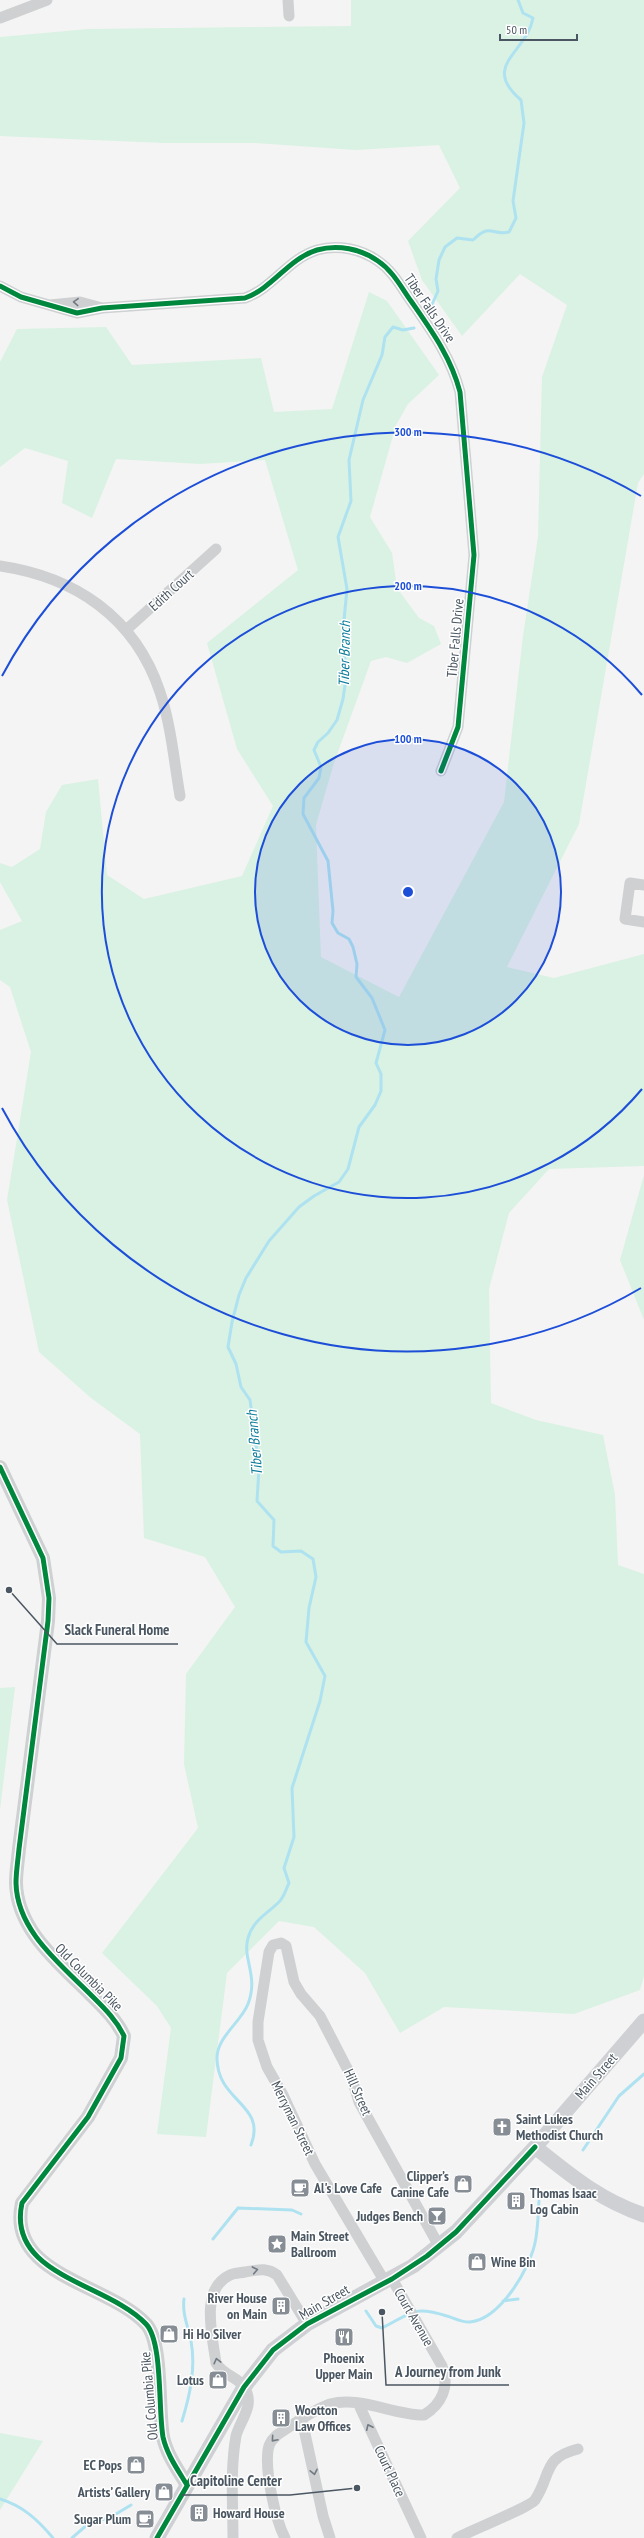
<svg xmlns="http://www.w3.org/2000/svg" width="644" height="2538" viewBox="0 0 644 2538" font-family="'PT Sans Narrow',sans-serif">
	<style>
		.green { fill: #d9f2e3 }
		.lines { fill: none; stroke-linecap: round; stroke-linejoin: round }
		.stream { stroke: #aee2f0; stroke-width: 3 }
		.minor { stroke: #ced0d2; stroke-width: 11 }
		.tertiary { stroke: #ced0d2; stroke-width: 14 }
		.secondary { stroke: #ced0d4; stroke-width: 15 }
		.cycleway-casing { stroke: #fff; stroke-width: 8 }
		.cycleway { stroke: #00873e; stroke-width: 5 }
		.oneway { stroke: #727b83 }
		.ring { fill: none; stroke: #1d4ed8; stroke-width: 2 }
		.labels { text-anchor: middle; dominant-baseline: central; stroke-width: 3; stroke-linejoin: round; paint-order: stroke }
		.street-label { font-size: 14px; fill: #4a5661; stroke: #fff }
		.poi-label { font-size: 14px; font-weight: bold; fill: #4a5661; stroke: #fff; text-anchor: start }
		.water-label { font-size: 15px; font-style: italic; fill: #0c7c9b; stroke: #fff }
		.centre { fill: #1d4ed8; stroke: #fff; stroke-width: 2 }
		.ring-label { font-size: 12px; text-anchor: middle; font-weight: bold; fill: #1d4ed8; stroke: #fff; stroke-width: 3; stroke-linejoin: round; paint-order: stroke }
		.leader { fill: none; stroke: #4a5661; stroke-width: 1.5 }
		.callout-dot { fill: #4a5661; stroke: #fff; stroke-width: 1.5 }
		.callout-label { font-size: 15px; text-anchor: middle; font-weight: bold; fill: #4a5661; stroke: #fff; stroke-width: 3; stroke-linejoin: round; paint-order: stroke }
	</style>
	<rect width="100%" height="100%" fill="#f4f4f4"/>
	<path class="green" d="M351,0H644V474L638,483L579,824L507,967L554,978L644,954V1166L549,1169L509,1213L489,1289L491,1403L536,1420L603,1435L615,1495L618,1565L644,1574V1976L640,1990L574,2014L444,2007L400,2033L365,1973L314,1927L279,1921L227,1973L206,2137L157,2134L171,2028L157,2006L102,1953L198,1828L184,1764L186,1674L235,1607L205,1557L144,1538L140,1434L91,1398L39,1352L7,1200L31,1052L10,987L0,980V930L22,921L0,882V863L12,867L40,849L46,812L62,785L98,779L107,875L144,899L242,876L273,806L237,749L207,643L298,570L265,460L200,464L116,459L92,518L62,503L68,461L25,448L0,467V362L17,329L106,327L132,365L261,358L274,412L332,409L369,292L387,301L439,375L408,404L396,425L370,517L392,553L397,588L419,618L434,626L441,644L407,663L386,657L371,661L334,763L316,825L321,957L399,997L504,802L523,636L538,537L542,377L567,305L520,274L462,336L422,280L408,241L460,188L439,145L356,150L255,143H164L0,136V37L88,29L351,26Z
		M644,1175V1320L620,1260Z
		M15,1687L0,1810V1688Z
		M0,2433L43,2441L0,2510Z"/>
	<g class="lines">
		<path class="stream" d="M430,309L438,291L436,279L439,260L445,247L457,238L473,240C492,222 490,236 509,232L516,218L513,201L524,123L521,100C480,65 527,53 533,18L523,13L518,0
			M251,2145C267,2104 217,2102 217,2058C217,2037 241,2022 248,2004C259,1976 242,1959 248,1938C253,1920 267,1914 279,1902C284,1897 286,1889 289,1883L284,1868L294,1837L292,1788L320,1701L325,1676L306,1642L309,1608L316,1577L313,1559L301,1551L281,1552L273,1546L274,1520L257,1501L259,1468L250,1400L241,1387L236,1364L228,1347L232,1322L239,1295L246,1278L269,1241L299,1207L314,1196L339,1182L348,1169L359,1127L375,1105L381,1091V1074L376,1063L385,1030L372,998L356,977L357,964L353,947L349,939L338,933L332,923L333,911L328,861L303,814L304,798L319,778L321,767L314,750L318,742L328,733L337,720L343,699L347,671L343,649V630L347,589L338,537L351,501L349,460L363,400L382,355L385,337L393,327L403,330L414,328
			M583,2150L619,2096L644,2074
			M238,2208L292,2210L301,2214
			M213,2239L238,2208
			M503,2301L518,2299
			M366,2311L376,2326L382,2328C412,2313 413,2305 447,2316C454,2318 463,2323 470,2322C500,2319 529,2270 535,2243C538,2230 538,2214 539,2201
			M182,2421C190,2395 196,2368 191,2341C188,2326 182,2314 184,2299
			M0,2499C23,2506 38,2520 53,2538
			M72,2538L88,2524L111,2517L131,2505"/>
		<path class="minor" d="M288,0L289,16
			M0,18L47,0
			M0,286L21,297L77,313L102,308L245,298C273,288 288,259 317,250C338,244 361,249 378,261C393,271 401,287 411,301C431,330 451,357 460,392L474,555L458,727L441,771
			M50,305L80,302L102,308
			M0,566C75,577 135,617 160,692C171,725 174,761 180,796
			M126,630L216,549
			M644,885L630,883L625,919L644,922
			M385,2282L315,2164L283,2095L267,2067L258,2040V2022L269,1952L273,1945L281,1943L286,1946L294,1982L301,1994L320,2016L351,2076L359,2102L439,2246
			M358,2403L421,2538
			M302,2420L323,2516L330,2538
			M233,2538C233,2504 230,2470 236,2436C240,2420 256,2405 244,2387C238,2377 223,2375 216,2363C213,2338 199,2289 230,2275C234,2273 240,2273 245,2272C258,2270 266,2267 277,2275L307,2324
			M285,2538C275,2519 265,2472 268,2450C269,2443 272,2440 277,2435C293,2425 312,2410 330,2404C361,2396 393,2415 424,2415C442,2404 450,2386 442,2366L392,2279
			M457,2538C470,2531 530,2507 535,2500C552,2474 542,2458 578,2449"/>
		<path class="tertiary" d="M0,1467L43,1558L49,1598L48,1621L19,1849C18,1860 16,1872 16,1883C17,1930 59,1963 90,1994C103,2007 116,2019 124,2036L121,2058L88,2117L22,2203C6,2276 108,2283 146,2324C163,2342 158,2409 163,2437C167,2455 178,2470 187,2485"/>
		<path class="secondary" d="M535,2147C570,2175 601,2201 644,2215
			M157,2538L244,2387L273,2350L307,2324L413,2266L456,2232L535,2147L644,2021"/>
		<defs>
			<path id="cycleway" d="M0,286L21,297L77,313L102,308L245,298C273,288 288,259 317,250C338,244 361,249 378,261C393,271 401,287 411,301C431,330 451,357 460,392L474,555L458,727L441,771
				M0,1467L43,1558L49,1598L48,1621L19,1849C18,1860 16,1872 16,1883C17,1930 59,1963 90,1994C103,2007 116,2019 124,2036L121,2058L88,2117L22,2203C6,2276 108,2283 146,2324C163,2342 158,2409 163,2437C167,2455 178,2470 187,2485
				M157,2538L244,2387L273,2350L307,2324L392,2279L427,2256L456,2232L535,2147"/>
		</defs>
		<use href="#cycleway" class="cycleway-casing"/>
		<use href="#cycleway" class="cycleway"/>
	</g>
	<defs><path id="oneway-chevron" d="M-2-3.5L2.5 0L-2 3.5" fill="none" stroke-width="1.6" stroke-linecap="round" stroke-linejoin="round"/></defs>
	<g class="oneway">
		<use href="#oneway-chevron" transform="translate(76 302) rotate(-177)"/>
		<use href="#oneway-chevron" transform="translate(255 2270) rotate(-11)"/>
		<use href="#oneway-chevron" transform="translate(217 2361) rotate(-104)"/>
		<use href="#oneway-chevron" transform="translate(369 2427) rotate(-115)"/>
		<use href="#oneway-chevron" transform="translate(274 2439) rotate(131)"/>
		<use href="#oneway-chevron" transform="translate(314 2472) rotate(78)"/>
	</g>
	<circle cx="408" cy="892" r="153" fill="#1d4ed8" fill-opacity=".12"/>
	<g class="ring">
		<circle cx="408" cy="892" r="153"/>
		<path d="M642 1089A306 306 0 1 1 642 695"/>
		<path d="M641 1288A460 460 0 0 1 2 1108M2 676A460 460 0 0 1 641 496"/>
	</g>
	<defs>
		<symbol id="church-square" viewBox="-11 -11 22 22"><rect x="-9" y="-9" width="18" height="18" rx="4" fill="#868d94" stroke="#fff"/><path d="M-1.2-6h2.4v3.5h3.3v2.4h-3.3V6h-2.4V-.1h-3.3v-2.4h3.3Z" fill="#fff"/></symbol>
		<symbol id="shop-square" viewBox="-11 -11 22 22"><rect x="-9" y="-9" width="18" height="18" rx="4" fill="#868d94" stroke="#fff"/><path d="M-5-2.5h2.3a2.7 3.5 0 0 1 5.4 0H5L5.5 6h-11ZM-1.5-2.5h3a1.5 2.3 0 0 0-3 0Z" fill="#fff"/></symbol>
		<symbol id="cafe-square" viewBox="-11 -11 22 22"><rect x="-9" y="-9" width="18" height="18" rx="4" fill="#868d94" stroke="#fff"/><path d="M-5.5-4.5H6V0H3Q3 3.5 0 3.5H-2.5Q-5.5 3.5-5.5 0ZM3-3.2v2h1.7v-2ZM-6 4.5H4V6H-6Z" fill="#fff"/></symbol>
		<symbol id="building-square" viewBox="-11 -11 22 22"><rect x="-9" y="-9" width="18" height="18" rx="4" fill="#868d94" stroke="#fff"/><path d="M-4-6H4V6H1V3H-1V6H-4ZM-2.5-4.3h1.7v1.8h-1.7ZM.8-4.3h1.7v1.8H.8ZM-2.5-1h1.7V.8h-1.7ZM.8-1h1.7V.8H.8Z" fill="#fff"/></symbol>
		<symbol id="bar-square" viewBox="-11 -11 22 22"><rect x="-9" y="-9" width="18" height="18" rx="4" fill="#868d94" stroke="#fff"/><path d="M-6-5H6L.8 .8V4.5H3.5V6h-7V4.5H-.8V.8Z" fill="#fff"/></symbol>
		<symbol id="sight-square" viewBox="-11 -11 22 22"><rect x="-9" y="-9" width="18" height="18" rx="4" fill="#868d94" stroke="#fff"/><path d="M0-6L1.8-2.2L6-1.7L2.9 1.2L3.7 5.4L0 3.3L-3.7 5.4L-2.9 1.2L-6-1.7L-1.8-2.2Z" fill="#fff"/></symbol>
		<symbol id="restaurant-square" viewBox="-11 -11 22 22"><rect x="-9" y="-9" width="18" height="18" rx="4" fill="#868d94" stroke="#fff"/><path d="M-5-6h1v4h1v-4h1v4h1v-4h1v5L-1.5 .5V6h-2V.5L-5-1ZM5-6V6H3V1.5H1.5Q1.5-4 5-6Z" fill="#fff"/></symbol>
	</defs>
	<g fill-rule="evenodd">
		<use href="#church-square" x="491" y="2116" width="22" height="22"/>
		<use href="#shop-square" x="452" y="2173" width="22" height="22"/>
		<use href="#cafe-square" x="289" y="2177" width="22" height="22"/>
		<use href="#building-square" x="505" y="2190" width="22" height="22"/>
		<use href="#bar-square" x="426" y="2205" width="22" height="22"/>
		<use href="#sight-square" x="266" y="2233" width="22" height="22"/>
		<use href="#shop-square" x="466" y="2251" width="22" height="22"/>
		<use href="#building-square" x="270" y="2295" width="22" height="22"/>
		<use href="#shop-square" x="158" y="2323" width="22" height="22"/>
		<use href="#restaurant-square" x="333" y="2326" width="22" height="22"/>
		<use href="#shop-square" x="207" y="2369" width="22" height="22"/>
		<use href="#building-square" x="270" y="2407" width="22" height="22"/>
		<use href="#shop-square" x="125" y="2454" width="22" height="22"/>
		<use href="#shop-square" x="153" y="2481" width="22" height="22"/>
		<use href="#building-square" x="188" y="2502" width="22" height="22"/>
		<use href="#cafe-square" x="134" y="2508" width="22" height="22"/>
	</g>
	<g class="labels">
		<g class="street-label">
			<text transform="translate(430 308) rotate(56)">Tiber Falls Drive</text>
			<text transform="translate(171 590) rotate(-42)">Edith Court</text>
			<text transform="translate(455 638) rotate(-85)">Tiber Falls Drive</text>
			<text transform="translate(89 1977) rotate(45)">Old Columbia Pike</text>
			<text transform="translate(596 2076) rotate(-49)">Main Street</text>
			<text transform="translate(358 2092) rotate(66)">Hill Street</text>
			<text transform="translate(293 2118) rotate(64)">Merryman Street</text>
			<text transform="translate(324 2302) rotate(-30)">Main Street</text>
			<text transform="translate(414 2317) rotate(60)">Court Avenue</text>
			<text transform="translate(149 2396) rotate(-95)">Old Columbia Pike</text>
			<text transform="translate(390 2471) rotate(65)">Court Place</text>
		</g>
		<g class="poi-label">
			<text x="516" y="2119">Saint Lukes<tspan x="516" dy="16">Methodist Church</tspan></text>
			<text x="449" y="2176" text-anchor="end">Clipper’s<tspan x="449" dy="16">Canine Cafe</tspan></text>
			<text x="314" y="2188">Al's Love Cafe</text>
			<text x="530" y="2193">Thomas Isaac<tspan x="530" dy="16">Log Cabin</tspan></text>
			<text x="423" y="2216" text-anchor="end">Judges Bench</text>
			<text x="291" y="2236">Main Street<tspan x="291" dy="16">Ballroom</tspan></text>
			<text x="491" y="2262">Wine Bin</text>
			<text x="267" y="2298" text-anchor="end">River House<tspan x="267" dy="16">on Main</tspan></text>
			<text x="183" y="2334">Hi Ho Silver</text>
			<text x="344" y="2358" text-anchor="middle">Phoenix<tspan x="344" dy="16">Upper Main</tspan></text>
			<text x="204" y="2380" text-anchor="end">Lotus</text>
			<text x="295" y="2410">Wootton<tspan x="295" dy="16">Law Offices</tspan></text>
			<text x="122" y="2465" text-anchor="end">EC Pops</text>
			<text x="150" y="2492" text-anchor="end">Artists’ Gallery</text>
			<text x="213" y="2513">Howard House</text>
			<text x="131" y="2519" text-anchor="end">Sugar Plum</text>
		</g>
		<g class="water-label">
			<text transform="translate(344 654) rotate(-89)">Tiber Branch</text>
			<text transform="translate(254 1443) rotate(-95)">Tiber Branch</text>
		</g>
	</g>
	<circle cx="408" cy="892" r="6" class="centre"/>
	<g class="ring-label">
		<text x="408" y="436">300 m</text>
		<text x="408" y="590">200 m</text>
		<text x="408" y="743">100 m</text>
	</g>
	<path class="leader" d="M9 1590L57 1644H178M382 2312L386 2385H509M357 2488L290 2495H182"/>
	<g class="callout-dot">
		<circle cx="9" cy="1590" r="4"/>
		<circle cx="382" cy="2312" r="4"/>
		<circle cx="357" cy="2488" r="4"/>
	</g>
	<g class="callout-label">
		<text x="117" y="1635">Slack Funeral Home</text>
		<text x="448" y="2377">A Journey from Junk</text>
		<text x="236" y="2486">Capitoline Center</text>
	</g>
	<path d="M500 34v6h77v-6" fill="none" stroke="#4a5661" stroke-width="2"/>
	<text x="506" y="34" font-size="12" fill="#4a5661" stroke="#ffffff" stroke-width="3" paint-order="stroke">50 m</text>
</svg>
